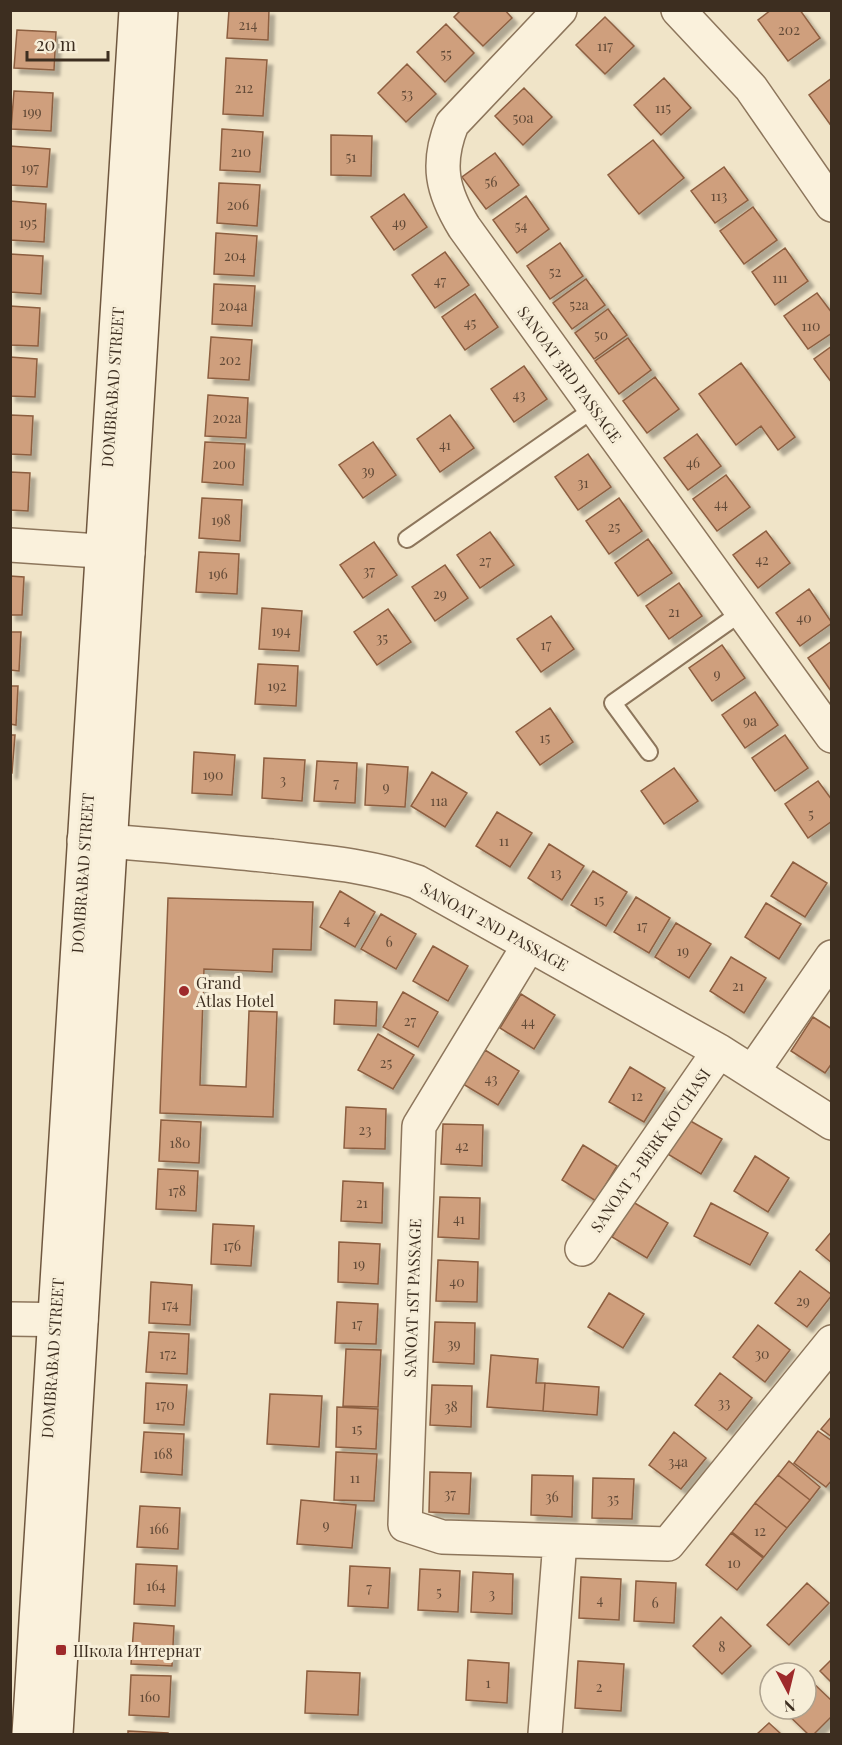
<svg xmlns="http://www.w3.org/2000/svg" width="842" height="1745" viewBox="0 0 842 1745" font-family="'Playfair Display',serif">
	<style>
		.building { fill: #cf9f7d; stroke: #8d5f41; stroke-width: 1.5; filter: url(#shadow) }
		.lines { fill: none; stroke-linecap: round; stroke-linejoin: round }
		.service-casing { stroke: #8d765c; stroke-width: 20 }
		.minor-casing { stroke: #8d765c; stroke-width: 36 }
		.secondary-casing { stroke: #6f573f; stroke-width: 36 }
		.service { stroke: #faf1dc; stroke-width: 16 }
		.minor { stroke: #faf1dc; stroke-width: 33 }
		.secondary { stroke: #faf1dc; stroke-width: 33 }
		.poi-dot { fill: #9e2a2b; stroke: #f7eed8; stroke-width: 2 }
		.labels { text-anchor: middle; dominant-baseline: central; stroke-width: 6; stroke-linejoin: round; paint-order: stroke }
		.number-label { font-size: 14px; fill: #624a37 }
		.street-label { font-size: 16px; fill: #3d2e20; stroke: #f7eed8 }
		.poi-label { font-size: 16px; fill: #3d2e20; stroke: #f7eed8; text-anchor: start }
	</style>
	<defs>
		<filter id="shadow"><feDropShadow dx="5.5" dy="5.5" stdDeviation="1.5" flood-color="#0004"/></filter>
	</defs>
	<rect width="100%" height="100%" fill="#f0e4c8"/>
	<path class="building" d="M229,10H269L268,40L227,38Z
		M461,10H505L512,18L483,46L454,17Z
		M771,10H800L820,38L788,61L758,20Z
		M605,17L634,46L605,74L576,45Z
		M446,24L474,53L445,82L417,52Z
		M17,30L56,32L54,70L14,68Z
		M226,58L267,60L263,116L223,114Z
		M407,64L436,94L406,122L378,93Z
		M664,78L691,108L661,135L634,105Z
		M832,78V127L809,95Z
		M524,88L552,117L523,145L495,116Z
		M14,91L53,93L51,131L11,129Z
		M222,129L263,132L260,172L220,170Z
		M331,135L372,136L371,176L331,175Z
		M653,140L684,178L639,214L608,175Z
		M10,146L50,149L47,187L10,185Z
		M495,153L519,185L486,209L462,177Z
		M724,167L748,200L715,223L691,191Z
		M219,183L260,185L257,226L217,223Z
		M404,194L427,227L394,250L371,217Z
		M526,196L549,229L517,253L493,220Z
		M10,201L46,204L44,242L10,240Z
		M753,207L777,240L744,264L720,231Z
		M216,233L257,236L254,276L214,274Z
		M560,243L583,276L550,299L527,266Z
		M785,248L808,281L775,305L752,272Z
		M445,252L469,285L435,308L412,275Z
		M10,254L43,256L41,294L10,292Z
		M586,279L605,305L572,329L553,303Z
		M214,284L255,286L252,326L212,324Z
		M817,293L832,313V333L808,349L784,316Z
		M475,294L498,327L465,350L442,317Z
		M10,306L40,308L38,346L10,345Z
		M608,309L627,335L594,359L575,333Z
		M211,337L252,340L249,380L208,378Z
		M628,338L651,370L619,394L595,361Z
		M832,346V383L814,359Z
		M10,357L37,359L35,397L10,396Z
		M741,363L795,437L778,450L761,426L736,445L699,394Z
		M524,366L547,399L514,422L491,389Z
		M655,377L679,409L647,433L623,401Z
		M208,395L248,398L246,438L205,436Z
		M10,415L33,416L31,455L10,454Z
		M450,415L474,448L440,472L417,439Z
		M697,434L721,466L688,490L664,458Z
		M205,442L245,444L243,485L202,482Z
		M373,442L396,475L363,498L339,465Z
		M588,454L611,487L578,510L555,477Z
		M10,472L30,473L28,511L10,510Z
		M726,475L750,507L717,531L693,499Z
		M202,498L242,500L240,541L199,538Z
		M619,498L642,531L609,554L586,521Z
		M766,531L790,563L758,588L733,555Z
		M490,532L514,565L480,588L457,555Z
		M648,539L672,573L638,596L615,563Z
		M374,542L397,575L363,598L340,565Z
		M199,552L239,554L237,594L196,592Z
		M445,565L468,598L435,621L412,587Z
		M10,576L24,577L22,615H10Z
		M679,583L702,616L669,639L646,606Z
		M809,589L832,623L800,646L776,613Z
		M262,608L302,611L299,651L259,649Z
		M388,609L411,642L377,665L354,632Z
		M551,616L574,649L541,672L517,639Z
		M10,632H21L19,671L10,670Z
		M832,641V690L831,691L808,658Z
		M722,645L745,678L712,701L689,668Z
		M258,664L298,666L296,706L255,704Z
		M10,686H18L16,725L10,724Z
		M755,692L778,725L745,748L722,715Z
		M550,708L573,742L540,765L516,732Z
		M10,735H15L12,773H10Z
		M785,735L808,768L775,791L752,758Z
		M194,752L235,755L232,795L192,793Z
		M264,758L305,760L302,801L262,798Z
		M317,761L357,763L355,803L314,801Z
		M367,764L408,767L405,807L365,805Z
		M674,768L698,801L664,824L641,791Z
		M432,772L467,793L445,827L411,806Z
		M818,781L832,800V821L808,838L785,804Z
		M497,812L532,833L510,867L476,846Z
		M549,844L584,866L562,900L528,878Z
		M793,862L827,883L805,917L771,896Z
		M593,871L627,892L606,926L571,905Z
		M340,891L375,912L355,947L320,927Z
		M636,897L670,918L649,953L614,932Z
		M168,898L313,902L311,950L273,949L272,972L204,969L200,1085L246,1087L249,1011L277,1012L273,1117L160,1113Z
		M766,903L801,924L779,959L745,937Z
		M381,914L416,934L396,969L361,949Z
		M676,923L711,944L689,978L655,957Z
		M433,946L468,966L448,1001L413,981Z
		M731,957L766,978L744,1013L710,991Z
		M403,992L438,1012L418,1047L383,1027Z
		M521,994L555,1015L534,1049L500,1028Z
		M335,1000L377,1002L376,1026L334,1024Z
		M813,1017L832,1029V1063L825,1073L791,1051Z
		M378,1034L414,1055L393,1089L358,1070Z
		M485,1050L519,1071L498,1105L463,1084Z
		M630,1067L665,1088L644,1122L609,1102Z
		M346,1107L386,1109L385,1149L344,1148Z
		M687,1119L722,1139L701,1174L666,1153Z
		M161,1120L201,1122L199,1163L159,1161Z
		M443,1124L483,1125L482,1166L441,1164Z
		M583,1145L617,1166L596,1201L562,1180Z
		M755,1156L789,1178L768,1212L734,1191Z
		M158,1169L198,1171L196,1211L156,1209Z
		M343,1181L383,1183L382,1223L341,1221Z
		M440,1197L480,1198L479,1239L438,1237Z
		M633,1202L668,1223L647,1258L612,1237Z
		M711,1203L768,1233L750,1265L694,1236Z
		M213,1224L254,1226L251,1266L211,1264Z
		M832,1231V1263L816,1250Z
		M339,1242L380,1244L378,1284L338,1282Z
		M438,1260L478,1262L477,1302L436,1301Z
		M800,1271L832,1295L807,1327L775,1303Z
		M151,1282L192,1285L190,1325L149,1323Z
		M609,1293L644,1314L623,1348L588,1327Z
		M337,1302L378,1304L376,1344L335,1343Z
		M435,1322L475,1323L474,1364L433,1362Z
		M758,1325L790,1350L765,1382L733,1357Z
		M149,1332L189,1334L187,1374L146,1372Z
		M346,1349L381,1350L378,1407L343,1406Z
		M491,1355L538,1359L536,1383H545L543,1411L487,1407Z
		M720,1373L752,1398L727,1430L695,1405Z
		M146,1383L187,1385L184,1425L144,1423Z
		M545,1383L599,1387L597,1415L543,1411Z
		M432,1385L472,1386L471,1427L430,1425Z
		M270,1394L322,1396L319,1447L267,1444Z
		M337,1407L378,1409L376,1449L336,1447Z
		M832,1416V1437L821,1429Z
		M818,1431L832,1441V1480L826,1487L794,1463Z
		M144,1432L184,1434L182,1475L141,1472Z
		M674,1432L706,1458L681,1489L649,1465Z
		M336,1452L377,1454L374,1501L334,1500Z
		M789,1461L820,1487L810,1500L778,1475Z
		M430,1472L471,1473L469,1514L429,1512Z
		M532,1475L573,1476L572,1517L531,1515Z
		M778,1475L810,1500L787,1528L755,1503Z
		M593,1478L634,1479L632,1519L592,1518Z
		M301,1500L356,1505L352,1548L297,1544Z
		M755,1503L787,1528L764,1557L732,1532Z
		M140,1506L180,1508L178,1549L137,1547Z
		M731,1533L763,1558L737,1590L706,1565Z
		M136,1564L177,1566L175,1606L134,1604Z
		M350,1566L390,1568L388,1608L348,1606Z
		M420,1569L460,1571L458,1612L418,1610Z
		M473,1572L513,1574L512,1614L471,1612Z
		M581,1577L621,1579L619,1620L579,1618Z
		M636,1581L676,1583L674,1623L634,1621Z
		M807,1583L829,1603L789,1645L767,1625Z
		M721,1617L751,1646L722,1674L693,1646Z
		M134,1623L174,1626L172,1666L131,1664Z
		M832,1659V1683L820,1671Z
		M468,1660L509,1663L507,1703L466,1700Z
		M578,1661L624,1664L621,1711L575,1708Z
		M307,1671L360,1673L358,1715L305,1713Z
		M131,1675L171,1676L169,1717L129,1715Z
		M810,1680L832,1701V1716L814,1734H808L782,1709H806V1684Z
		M769,1723L781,1734H757Z
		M128,1731L168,1733V1734H128Z"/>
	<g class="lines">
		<defs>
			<path id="service" d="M407,539L595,408
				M649,752L613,703L742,612"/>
			<path id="minor" d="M560,10L452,124C436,164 442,191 464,227L832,736
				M678,10L751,88L832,205
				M10,545L128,553
				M84,840C147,843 209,850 272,856C321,862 370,865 417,882L719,1051L832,1123
				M529,945L419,1126L405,1525L442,1537L668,1544L832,1342
				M753,1071L832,957
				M582,1249L719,1051
				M10,1319L81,1320
				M545,1734L560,1541"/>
			<path id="secondary" d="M29,1734L136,10
				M56,1734L161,10"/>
		</defs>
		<use href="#service" class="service-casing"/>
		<use href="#minor" class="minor-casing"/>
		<use href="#secondary" class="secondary-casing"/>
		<use href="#service" class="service"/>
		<use href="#minor" class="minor"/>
		<use href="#secondary" class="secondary"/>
	</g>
	<g class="poi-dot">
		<circle cx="184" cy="991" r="6"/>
		<rect x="55" y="1644" width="12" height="12" rx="3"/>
	</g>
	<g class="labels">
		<g class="number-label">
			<text x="248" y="24">214</text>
			<text x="789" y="29">202</text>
			<text x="605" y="45">117</text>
			<text x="446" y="53">55</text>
			<text x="244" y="87">212</text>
			<text x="407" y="93">53</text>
			<text x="663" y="107">115</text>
			<text x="32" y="111">199</text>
			<text x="523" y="117">50а</text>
			<text x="241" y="151">210</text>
			<text x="351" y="156">51</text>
			<text x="30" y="167">197</text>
			<text x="491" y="181">56</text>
			<text x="719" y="195">113</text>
			<text x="238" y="204">206</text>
			<text x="28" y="222">195</text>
			<text x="399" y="222">49</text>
			<text x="521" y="225">54</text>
			<text x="235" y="255">204</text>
			<text x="555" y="271">52</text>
			<text x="780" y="277">111</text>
			<text x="440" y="280">47</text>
			<text x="579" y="304">52а</text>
			<text x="233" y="305">204а</text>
			<text x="470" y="322">45</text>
			<text x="811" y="325">110</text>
			<text x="601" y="334">50</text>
			<text x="230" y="359">202</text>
			<text x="519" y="394">43</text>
			<text x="227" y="417">202а</text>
			<text x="445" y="444">41</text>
			<text x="693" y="462">46</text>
			<text x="224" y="463">200</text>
			<text x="368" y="470">39</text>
			<text x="583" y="482">31</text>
			<text x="721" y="503">44</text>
			<text x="221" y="519">198</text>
			<text x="614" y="526">25</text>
			<text x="762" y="559">42</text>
			<text x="485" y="560">27</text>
			<text x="369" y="570">37</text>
			<text x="218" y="573">196</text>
			<text x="440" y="593">29</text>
			<text x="674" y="611">21</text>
			<text x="804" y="617">40</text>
			<text x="281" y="630">194</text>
			<text x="382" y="637">35</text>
			<text x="546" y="644">17</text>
			<text x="717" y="673">9</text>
			<text x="277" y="685">192</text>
			<text x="750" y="720">9а</text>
			<text x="545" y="737">15</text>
			<text x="213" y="774">190</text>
			<text x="283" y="779">3</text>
			<text x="336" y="782">7</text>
			<text x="386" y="786">9</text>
			<text x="439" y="800">11а</text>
			<text x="811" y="813">5</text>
			<text x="504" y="840">11</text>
			<text x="556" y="872">13</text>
			<text x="599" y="899">15</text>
			<text x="347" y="919">4</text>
			<text x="642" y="925">17</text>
			<text x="389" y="941">6</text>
			<text x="683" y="950">19</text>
			<text x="738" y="985">21</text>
			<text x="410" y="1020">27</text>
			<text x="528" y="1021">44</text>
			<text x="386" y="1062">25</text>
			<text x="491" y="1078">43</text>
			<text x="637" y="1095">12</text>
			<text x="365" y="1129">23</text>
			<text x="180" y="1142">180</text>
			<text x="462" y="1145">42</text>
			<text x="177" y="1190">178</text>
			<text x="362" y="1202">21</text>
			<text x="459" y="1218">41</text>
			<text x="232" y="1245">176</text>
			<text x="359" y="1263">19</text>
			<text x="457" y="1281">40</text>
			<text x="803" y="1300">29</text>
			<text x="170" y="1304">174</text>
			<text x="357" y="1323">17</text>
			<text x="454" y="1343">39</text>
			<text x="168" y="1353">172</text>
			<text x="762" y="1353">30</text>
			<text x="724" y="1402">33</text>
			<text x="165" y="1404">170</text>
			<text x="451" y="1406">38</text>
			<text x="357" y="1428">15</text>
			<text x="163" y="1453">168</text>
			<text x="678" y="1461">34а</text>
			<text x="355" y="1477">11</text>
			<text x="450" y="1493">37</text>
			<text x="552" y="1496">36</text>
			<text x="613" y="1498">35</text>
			<text x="326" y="1524">9</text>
			<text x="159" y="1528">166</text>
			<text x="760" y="1530">12</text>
			<text x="734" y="1562">10</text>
			<text x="156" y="1585">164</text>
			<text x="369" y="1587">7</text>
			<text x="439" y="1591">5</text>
			<text x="492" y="1593">3</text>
			<text x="600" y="1599">4</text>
			<text x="655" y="1602">6</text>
			<text x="722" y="1646">8</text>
			<text x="488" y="1682">1</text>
			<text x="599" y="1686">2</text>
			<text x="150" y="1696">160</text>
		</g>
		<g class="street-label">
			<text transform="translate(570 374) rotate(54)">SANOAT 3RD PASSAGE</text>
			<text transform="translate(112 387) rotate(-86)">DOMBRABAD STREET</text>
			<text transform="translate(82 873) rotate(-86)">DOMBRABAD STREET</text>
			<text transform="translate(495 926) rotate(29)">SANOAT 2ND PASSAGE</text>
			<text transform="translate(650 1150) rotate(-55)">SANOAT 3-BERK KO'CHASI</text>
			<text transform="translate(412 1298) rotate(-88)">SANOAT 1ST PASSAGE</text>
			<text transform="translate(52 1358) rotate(-86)">DOMBRABAD STREET</text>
		</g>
		<g class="poi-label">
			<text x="196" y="982">Grand<tspan x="196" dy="18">Atlas Hotel</tspan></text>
			<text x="73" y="1650">Школа Интернат</text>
		</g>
	</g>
	<rect width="842" height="1745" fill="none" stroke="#3d2e20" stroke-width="24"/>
	<g transform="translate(788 1691) rotate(173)"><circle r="28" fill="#f7eed8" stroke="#ada18e" stroke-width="1.5"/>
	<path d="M0-4.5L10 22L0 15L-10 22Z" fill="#9e2a2b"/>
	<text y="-9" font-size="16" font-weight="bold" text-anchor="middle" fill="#3d2e20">N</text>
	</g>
	<path d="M27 51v9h81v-9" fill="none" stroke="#3d2e20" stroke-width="3"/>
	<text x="36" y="51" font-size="18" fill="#3d2e20" stroke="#f7eed8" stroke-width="4.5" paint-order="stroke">20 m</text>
</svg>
